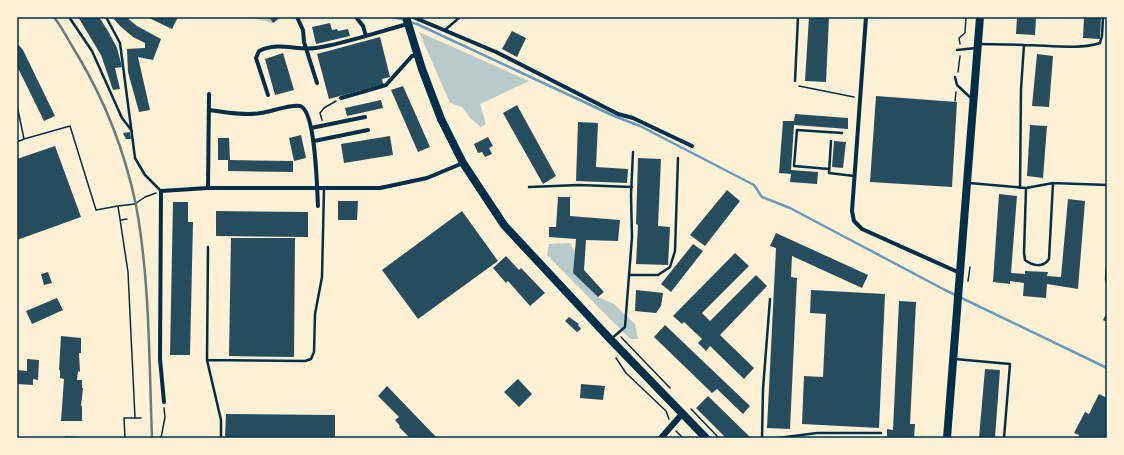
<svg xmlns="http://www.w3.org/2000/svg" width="1124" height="455" viewBox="0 0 1124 455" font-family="'IBM Plex Sans',sans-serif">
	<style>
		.green { fill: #b9caca }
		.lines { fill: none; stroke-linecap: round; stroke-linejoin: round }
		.stream { stroke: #669bbc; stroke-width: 2.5 }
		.building { fill: #264d5e }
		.path { stroke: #003049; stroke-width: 1.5 }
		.service { stroke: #003049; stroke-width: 2.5 }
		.minor { stroke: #003049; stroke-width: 4 }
		.tertiary { stroke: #003049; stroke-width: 6 }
		.primary { stroke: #003049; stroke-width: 8 }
		.rail { stroke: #657d81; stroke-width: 2.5 }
		.neatline { fill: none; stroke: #003049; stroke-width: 1.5 }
	</style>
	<rect width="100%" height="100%" fill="#fdf0d5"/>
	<path class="green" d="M247,17H269L273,23Z
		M419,32L529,81L480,104L486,124L481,127L470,118L462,107L450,103Z
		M570,243L575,252L573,273L598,297L614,304L635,324L638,339H630L547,255L549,244Z"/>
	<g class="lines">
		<path class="stream" d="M393,17L405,20
			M409,22L417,24L614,116L640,126L754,185L762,197L790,208L945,290L1107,368"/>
	</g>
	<path class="building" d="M78,17H99L108,31L117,48L122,67L115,68L120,89L113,90L101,55Z
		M112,17H126L137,26L161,39L153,60L138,57L150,110L139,112L128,72L127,49L145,48V43L133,37L120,26Z
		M147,17H178L172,29Z
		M269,17H281L273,23Z
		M809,17H829L826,82L805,81Z
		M1017,17H1036L1035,35L1016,34Z
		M1084,17H1101L1100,39L1083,38Z
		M330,23L332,30L337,29L338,31L348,29L350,36L316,44L312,27Z
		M512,31L526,38L517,57L502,49Z
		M380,37L390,77L382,79L383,84L329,99L317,54Z
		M17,43L23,50L55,116L44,121L17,66Z
		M283,53L294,90L275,95L265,59Z
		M1037,54L1053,56L1049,107L1032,106Z
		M403,86L430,147L418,152L391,90Z
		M876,96L957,102L952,187L870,182Z
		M381,100L383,108L347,116L345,108Z
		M517,105L556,176L543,184L503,113Z
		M795,114L848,118V129L794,125L791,170L818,172L817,184L790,182L791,174L779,173L783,121H794Z
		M578,122L598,123L596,167L628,169L627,183L576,181Z
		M1030,125L1047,126L1043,178L1027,176Z
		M130,132L131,139H126L123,133Z
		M301,135L306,158L294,161L289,138Z
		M390,136L393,155L344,163L341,144Z
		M488,137L493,146L489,148L492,154L485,157L482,152L478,153L474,144Z
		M218,138H229L230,160H218Z
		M834,141L846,142L843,168L832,167Z
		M55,146L81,217L17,240V159Z
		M638,158L661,159L658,226L670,227L668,265L636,264L638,225L636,224Z
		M228,160L293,161V172L228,171Z
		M727,190L740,201L705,246L690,235Z
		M999,194L1017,196L1011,273L1025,274V271L1048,272L1047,276L1061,277L1068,199L1085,201L1078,289L1047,284L1046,298L1023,296L1024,283L1010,281V284L993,282Z
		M558,197H570V216L620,220L618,241L586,240L584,270L604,292L598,297L573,273L576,239L549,237V227H556Z
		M338,201H358L357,220H338Z
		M173,202H188V222H193L190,355H170Z
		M216,211L308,212V237L216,236Z
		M462,211L498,261L418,319L382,270Z
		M776,233L868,275L862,288L792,256L791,277L797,278L790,429L767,428L776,248L770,246Z
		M231,238H295L294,357L229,356Z
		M693,244L703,251L671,292L661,284Z
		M735,253L749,266L702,313L710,321L756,275L767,286L720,335L754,368L744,379L710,346L706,351L698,343L702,339L684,322L682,324L673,316Z
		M506,256L519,270L521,268L545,293L530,306L508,281L506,283L493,268Z
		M48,272L52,283L44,285L41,274Z
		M636,290L663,293L661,306L656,313L635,311Z
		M811,290L885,294L879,428L802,424L804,376L823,377L826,314L810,313Z
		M57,298L63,310L32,324L26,311Z
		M899,301L916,302L910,424H915L914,438H887V429L893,430Z
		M1107,312V322L1103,320Z
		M569,317L579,324L578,325L581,329L577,332L565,321Z
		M665,325L750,406L743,414L717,389L712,393L654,337Z
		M61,336L81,338V353H79L80,372L78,371L77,380H82V388H83L81,406H82V421H61L64,379L60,378V370H59Z
		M27,359L39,360L38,380L33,379V385L17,384V370L27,371Z
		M985,369L1000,370L995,438H979Z
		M518,379L532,394L519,407L504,392Z
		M581,384L605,386L603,400L580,398Z
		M387,386L437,438H410L399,427L400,426L395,420L399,417L378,396Z
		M1099,394L1107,398V438H1078L1079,435L1074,433L1085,412L1089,414Z
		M708,396L750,437V438H726L696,408Z
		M226,414L335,415V438H225Z
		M65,436L83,437V438H65Z"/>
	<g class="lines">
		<path class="path" d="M960,44L959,38L965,33L966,17
			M958,72L960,56
			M799,86L854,97
			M955,101L956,92
			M17,105L24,139L70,126L96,210L118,206L135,204L145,197L156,193
			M322,120L320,113L324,108L336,101
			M17,142L24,139
			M118,206L128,272L135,418
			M121,220L127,219
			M968,281L970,267
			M621,337L670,388
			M616,358L626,373L666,411L669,419
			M691,409L719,438
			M676,431L683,438
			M125,438L124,418H141
			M161,438L165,417L164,408"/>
		<path class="service" d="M69,17L92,51L122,118L132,131
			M106,17L120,43L135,158L145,175L161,191
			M445,30L460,17
			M979,44L1024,45
			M957,50L976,48
			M955,77L957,85L972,99
			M795,81L798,17
			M831,141L829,173L854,176
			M829,169L794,166L797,130L842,133
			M969,183L1026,188L1024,253L1025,260C1033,266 1043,268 1049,259L1053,183L1026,188
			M1053,183L1107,185
			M529,187L579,185L632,187
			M1020,188L1021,89L1024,45C1046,45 1080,50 1100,43L1102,36L1103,17
			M208,247L207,360L221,420V438
			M1107,266L1106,279L1107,282
			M630,275H658L670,267L675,251L678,158
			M611,339L625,327L632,237L631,195L633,152
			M955,359L1010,364L1004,438
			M207,360L305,361L311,359L314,352L315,314L322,277L324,189
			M762,438L763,389L770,299
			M778,438L817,433H881"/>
		<path class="minor" d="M297,17L303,30L304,42L317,83
			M356,17L363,26L366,36
			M413,17L496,52L618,114L633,118L692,146
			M866,17L852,211L854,221L862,229L960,273
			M268,95L256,58L259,51C280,41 295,51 316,48C348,43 377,32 408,24
			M341,98L386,85L412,56L417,55
			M209,110C225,112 244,116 261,113C270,112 291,104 300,106C316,110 317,191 318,206
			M311,128L365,117
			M314,141L368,130
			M208,188L209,94
			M164,402L160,359L161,191L208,188H380L427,178L463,163"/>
		<path class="tertiary" d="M661,438L682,414"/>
		<path class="primary" d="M406,17L422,69L441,119L463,163L504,225L611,340L706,438
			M947,438L980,17"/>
		<path class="rail" d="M54,17C63,29 70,43 78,56C105,101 125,153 136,205C150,281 149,361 152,438"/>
	</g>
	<rect width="1124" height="455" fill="none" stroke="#fdf0d5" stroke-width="36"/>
	<rect x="18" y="18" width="1088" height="419" class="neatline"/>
</svg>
